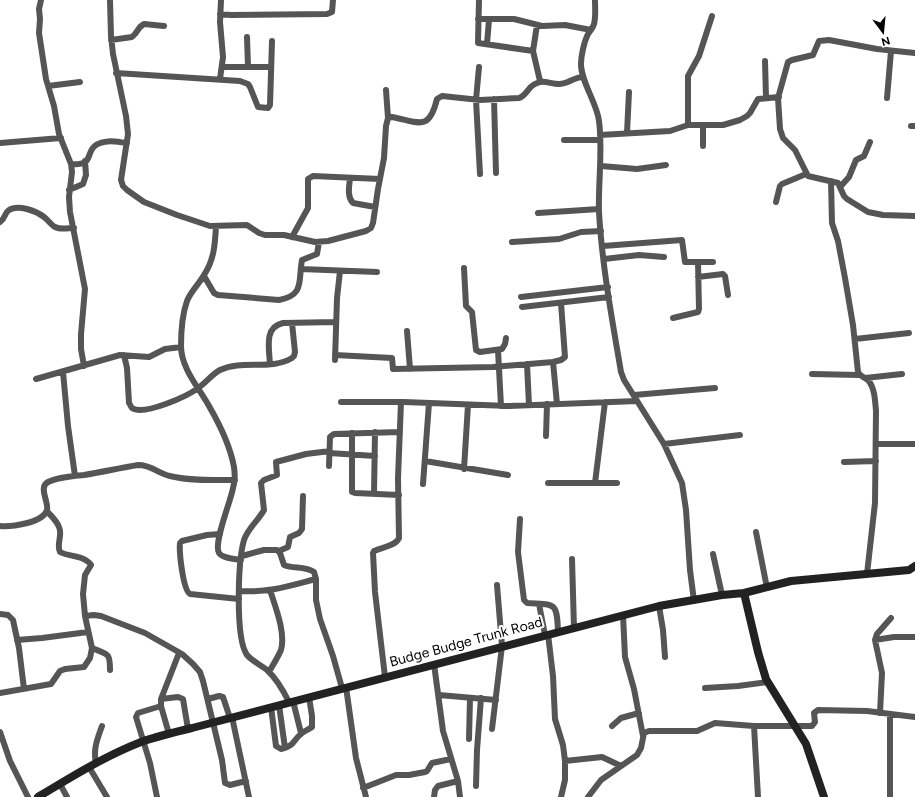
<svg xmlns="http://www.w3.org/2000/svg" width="915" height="797" viewBox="0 0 915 797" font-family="Figtree,sans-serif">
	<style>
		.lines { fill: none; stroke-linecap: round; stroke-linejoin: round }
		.street { stroke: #555; stroke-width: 6 }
		.secondary { stroke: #222; stroke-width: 8 }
		.labels { text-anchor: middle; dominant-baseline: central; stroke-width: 4; stroke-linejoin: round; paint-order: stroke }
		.street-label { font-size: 14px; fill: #000; stroke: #fff }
	</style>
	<rect width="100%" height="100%" fill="#fff"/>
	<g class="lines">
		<path class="street" d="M41,0L39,9L40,19L39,33L46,79L54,106L59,134L71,164L72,172L69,197L70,212L85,289L81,334V349L84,366
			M110,0L111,36L113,54L126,116L128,134L121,180L123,186L127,190L144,202L177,215L210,226L247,225L259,233L265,235H284L315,242L328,241L366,231L371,228L373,223L378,189L384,158L386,126L388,118L392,117C419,122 429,132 437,99L442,96L480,100L519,98C526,96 528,87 535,84C543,79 550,84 559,84C568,84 574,77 583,77
			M479,0L478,43L533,51L540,81
			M595,0C595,8 596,17 594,24C593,28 590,31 588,34C584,42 581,56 581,64C581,82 597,103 599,121C603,151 598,182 599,212C602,265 612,319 621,372L624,380L664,444L682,483L686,510L690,570L694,601
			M220,14L231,15L327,14L332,12L333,0
			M478,19H514L542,26L565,25L591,30
			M247,37L248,67
			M111,40L132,37L135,34L140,27L144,24L164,26
			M487,44L489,20
			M533,51L537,25
			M915,53L877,49L829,40L819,41L813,55L792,60L788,62L778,98L780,129L783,138L795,150L808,176L838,183L844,196L847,199L868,212L883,215L915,216
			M765,61L766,98
			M222,67H271
			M479,67L476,100L480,174
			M116,73L240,81L248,84L250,87L258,107L268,108L270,105L272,41
			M220,79L223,57L220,22L221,0
			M48,86L80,82
			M386,90L388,118
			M887,98L891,51
			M494,99L496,173
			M688,125V76L699,56L712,16
			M911,126H915
			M627,133L629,92
			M600,135L670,131L688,125H723L740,120L747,116L750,113L758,99L779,97
			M564,140H600
			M0,143L61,138
			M703,146V125
			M71,164C95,166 85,152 96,145C105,139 117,142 127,143
			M601,166L637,169L666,165
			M350,178C349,187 347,197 353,203L375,207
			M831,181L832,223L838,241L845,278L853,325L858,372C860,376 864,377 868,380C875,388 875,401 876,411L875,503L867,574
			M841,186L849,177L856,160L864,156L870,142
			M69,190L83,184L86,175L85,161
			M776,202L780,186L782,184L806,174
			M538,213L599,209
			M0,222C6,218 4,213 9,210C18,204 36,211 44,217C48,220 51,225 55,227C61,230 68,228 74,228
			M216,226C215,245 214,260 204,275C199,284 191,291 187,301C182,315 181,331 181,346C181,368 199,388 209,406C220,425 230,445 234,467C235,474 235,482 233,488C231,501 213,543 219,553C222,558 235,559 241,560
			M292,237L308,208V179L313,176L380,179
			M512,242L559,239L581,232L601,231
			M603,246L682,240L685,262H713
			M604,259L639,255L664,257
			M464,268L466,306L472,312L476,350L480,352L502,349L505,344L506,338
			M301,269L377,272
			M204,276L214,293L218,295L279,300C305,295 298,281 302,260L317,254L319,242
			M698,277L723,274L725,276L728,295
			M521,297L608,287
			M522,307L609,297
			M673,318L698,312L699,309L698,262
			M407,331L410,369
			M855,339L909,333
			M498,350L501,406
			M124,355L127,368L129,403C130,404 131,407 132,408C144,416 188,396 198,388C206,383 212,374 220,370C243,359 270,371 292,358L294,356L295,352L292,323
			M335,355L392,358L393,369L493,367L553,362L561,360L565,357L561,303
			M335,360L337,298L340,271
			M553,362L557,404
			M270,364C269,348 264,327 283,323L336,322
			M527,364L529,405
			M63,372L68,426L75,476
			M812,374L859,375
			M865,378L902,374
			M36,379L120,355L149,357L165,349L181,347
			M634,395L715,388
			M341,402H404L509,406L637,401
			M352,433V492L355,493L399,495
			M546,436L547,404
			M664,444L740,435
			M876,444H915
			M329,453L375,456
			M425,461L508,475
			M844,462L876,461
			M329,466L330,437L334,434L400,432
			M464,469L468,405
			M548,483H617
			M595,483L605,402
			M423,484L429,403
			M374,494L375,432
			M520,519L518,552L524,600L527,603C555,605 557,601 558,632
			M0,526C11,527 43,523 47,510C49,502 38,487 48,482C58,477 73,476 84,475C102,472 120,468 138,465C152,465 157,473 170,476C190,481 214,480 235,480
			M756,532L767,588
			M220,534L207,535L182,541L180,543C179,552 183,590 190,594L239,599
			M279,551L288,547L290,537L299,533L302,529L303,496
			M713,554L722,595
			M242,556L264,550H277L280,553L284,565C294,569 305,566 314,572L316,579V600L320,619L333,656L342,688
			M572,559L574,628
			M239,591C268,593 289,586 316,579
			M539,604L545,635
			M659,606L663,630L665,657
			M0,614L8,615L13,620L19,648L24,689
			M623,615L625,657L634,689L643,736
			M85,616L94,615L101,616L145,633L182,654L193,664L200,672L203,681L222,760L225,783L230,785L246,781
			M548,634L553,676L555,719L563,745L565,761V780L561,797
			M17,640L42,638L88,632
			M875,640L894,637H915
			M92,648C108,655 110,652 110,670
			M434,664L443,731L458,781L460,797
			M269,672C273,665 278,657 281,650C286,633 275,606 270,590
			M385,677L375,592L373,553L374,551C382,547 396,546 399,538L398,478L401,402
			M346,687L356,758L366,797
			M705,688L738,686L768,682
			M0,693L51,684L60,671L65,669L84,667L90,658L92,648L85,616L83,594L85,575L91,565C84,555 69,557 60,552C56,544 63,535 59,527C57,521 51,516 47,511
			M439,695L496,700
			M161,699L178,697L183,699L188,729
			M208,699L219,696L223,697L230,718
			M293,701L301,733
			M289,702C283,690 277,679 267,670C261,665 252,661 247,655C235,638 238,561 244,540C248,528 258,521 264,510L261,483L264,480L277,475L276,462L306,454L330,451
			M279,705L285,748
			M271,707L276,746L281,749C296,745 291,742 301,734C304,731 308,730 312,727V716L309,697
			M880,713L882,673L875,640L877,634L891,618
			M890,715V797
			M232,717L249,797
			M612,726L621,718L639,713
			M754,726L758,797
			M492,729L502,646L497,585
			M0,732L10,761L28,797
			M169,734L161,706V699L179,653
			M469,739L470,698
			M565,761L602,757L621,766
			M96,764C93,749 97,740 102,726
			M89,767L107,797
			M60,784L67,797
			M476,786L477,750L481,698
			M363,788L396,775H409L425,772L427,771L432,763L451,759
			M157,797L150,763L136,717L138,713L161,706
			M434,797L435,790L438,786L458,781
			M588,797L601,780L637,755L641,748L644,733L649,731H697L715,723L754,726H812L815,722L814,713L818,710L867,711L915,717"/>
		<path class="secondary" d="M744,593L758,652L766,679L806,744L824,797
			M38,797C71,777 105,756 141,742C158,736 175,732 192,728L659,606L722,595L744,593L791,581L909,570L915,566"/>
	</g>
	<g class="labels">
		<g class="street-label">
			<text transform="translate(466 642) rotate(-15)">Budge Budge Trunk Road</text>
		</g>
	</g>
	<g transform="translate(883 32) rotate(164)" stroke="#ffffff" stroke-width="3" paint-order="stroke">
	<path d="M0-3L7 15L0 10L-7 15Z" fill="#000000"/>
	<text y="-6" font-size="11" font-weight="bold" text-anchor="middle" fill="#000000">N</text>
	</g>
</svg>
